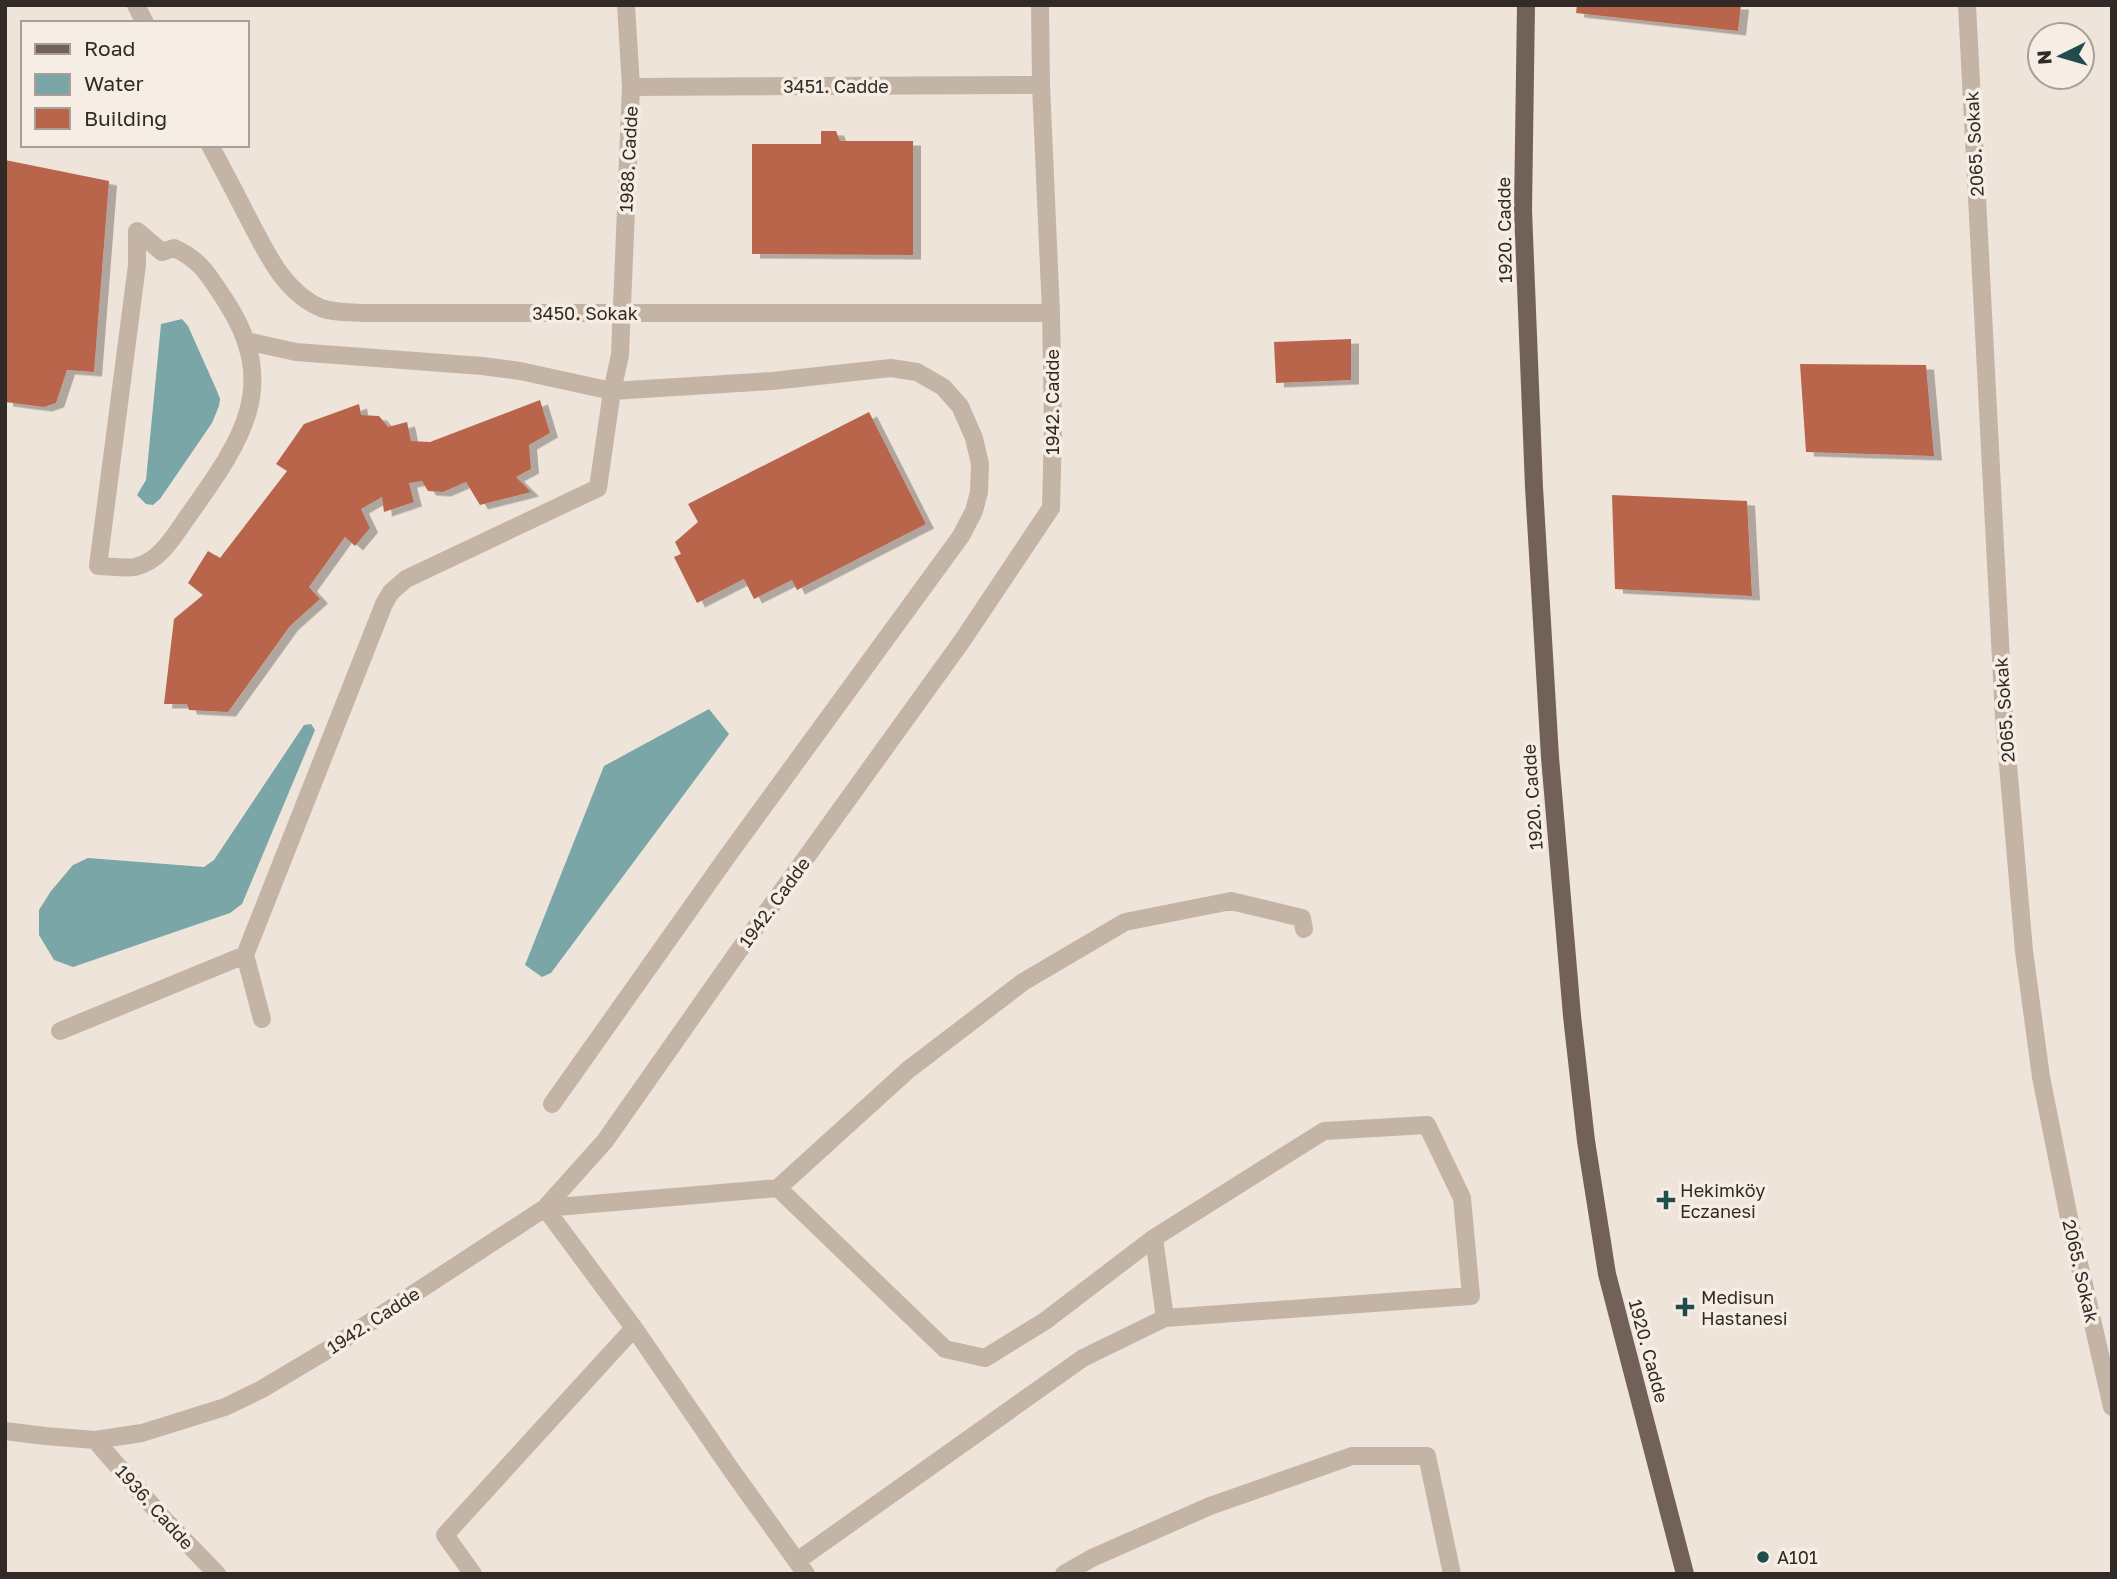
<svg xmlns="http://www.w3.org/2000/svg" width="2117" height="1579" viewBox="0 0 2117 1579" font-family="'Golos Text',sans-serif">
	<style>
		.water { fill: #7ba6a8 }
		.building { fill: #b9654c; filter: url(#shadow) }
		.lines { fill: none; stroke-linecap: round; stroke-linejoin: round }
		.minor { stroke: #c4b4a6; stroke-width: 18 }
		.major { stroke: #726159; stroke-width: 18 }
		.poi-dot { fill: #204c4e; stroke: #f6eee4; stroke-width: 2.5 }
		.labels { text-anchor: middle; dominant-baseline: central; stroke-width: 7; stroke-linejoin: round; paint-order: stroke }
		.street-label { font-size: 18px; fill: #322a26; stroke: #f6eee4 }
		.poi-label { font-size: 18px; fill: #322a26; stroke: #f6eee4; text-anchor: start }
	</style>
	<defs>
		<filter id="shadow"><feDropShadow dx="8" dy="4.5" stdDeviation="0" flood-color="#0004"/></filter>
	</defs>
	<rect width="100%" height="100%" fill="#eee4d9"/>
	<path class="water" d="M182,319L188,326L217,391L220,399L219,406L212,423L160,499L153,505L146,504L137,495L146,480L161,324Z
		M709,709L729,734L551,973L542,977L525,965L604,766Z
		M311,724L315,730L242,904L230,913L73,967L54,960L39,935V910L51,891L73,865L88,858L204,867L214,860L304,725Z"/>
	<path class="building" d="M1577,5H1741L1738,31L1576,13Z
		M821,131H836L840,141H913V255L752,254V144H821Z
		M5,160L109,181L94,372L67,370L56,403L44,407L5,402Z
		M1351,339V380L1276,383L1274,342Z
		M1800,364L1926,365L1934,456L1806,452Z
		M540,400L550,433L529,445L531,469L516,477L531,492L480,505L466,482L443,492L428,491L422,481L409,483L414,502L384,512L382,497L361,509L370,528L355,546L345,537L309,587L320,599L290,626L228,712L189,710L187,704H164L174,619L203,595L188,583L208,551L220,558L287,471L276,464L304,424L359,404L361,415L379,416L388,427L407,422L411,441L430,442Z
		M869,412L926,524L797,590L792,580L754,599L744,579L697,603L674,557L681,554L675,542L698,522L688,504Z
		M1612,495L1747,501L1752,596L1615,589Z"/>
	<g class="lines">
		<path class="minor" d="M136,5L145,23
			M1967,5L2004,718L2024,951L2041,1077L2071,1228L2112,1407
			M631,87L1041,85
			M210,145C222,168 234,190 245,212C264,247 282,292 321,308C334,313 350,312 364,313H1051
			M137,231L162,252L174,248C201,260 209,276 225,300C281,385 242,440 191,512C176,532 162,561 135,567C124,569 110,566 98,566L137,265Z
			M246,341L296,352L482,366L520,371L612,391L772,381L891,368L917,372L943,387L960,406L974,438L980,464L979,492L974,511L961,536L729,854L552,1104
			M245,955L262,1019
			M60,1031L245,955L384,604L391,592L406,579L598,488L612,391L620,355L631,87L626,5
			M778,1188L908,1070L1023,982L1125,922L1231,901L1302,918L1304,929
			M545,1208L778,1188L945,1349L985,1358L1045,1321L1154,1238L1165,1318
			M545,1208L634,1328L732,1471L806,1574
			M5,1431L45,1436L95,1440L142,1433L225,1407L262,1389L329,1349L545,1208L605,1141L735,956L962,641L1051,508L1053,428L1051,313L1041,85L1040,5
			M95,1440L162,1517L217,1574
			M797,1561L1083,1358L1165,1318L1471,1296L1462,1198L1427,1125L1324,1131L1154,1238
			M473,1574L445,1535L634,1328
			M1064,1574L1092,1558L1210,1506L1352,1456H1427L1452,1574"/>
		<path class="major" d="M1526,5L1523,210L1534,487L1550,757L1572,1016L1586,1141L1607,1274L1685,1574"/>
	</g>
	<g class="poi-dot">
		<path d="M1662.5 1189.5h7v7h7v7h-7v7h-7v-7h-7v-7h7z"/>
		<path d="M1681.5 1296.5h7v7h7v7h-7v7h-7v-7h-7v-7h7z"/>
		<circle cx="1763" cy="1557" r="7"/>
	</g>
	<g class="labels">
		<g class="street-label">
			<text x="836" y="86">3451. Cadde</text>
			<text transform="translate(1974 144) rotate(-93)">2065. Sokak</text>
			<text transform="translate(628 159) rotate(-87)">1988. Cadde</text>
			<text transform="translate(1504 230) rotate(-91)">1920. Cadde</text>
			<text x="585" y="313">3450. Sokak</text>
			<text transform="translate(1052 402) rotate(-90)">1942. Cadde</text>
			<text transform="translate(2004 710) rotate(-94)">2065. Sokak</text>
			<text transform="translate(1532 797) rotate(-94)">1920. Cadde</text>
			<text transform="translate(774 902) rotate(-54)">1942. Cadde</text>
			<text transform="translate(2081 1271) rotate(77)">2065. Sokak</text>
			<text transform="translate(373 1320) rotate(-33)">1942. Cadde</text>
			<text transform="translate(1649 1351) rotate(75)">1920. Cadde</text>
			<text transform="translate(155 1507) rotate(48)">1936. Cadde</text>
		</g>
		<g class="poi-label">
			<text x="1680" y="1190">Hekimköy<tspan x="1680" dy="21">Eczanesi</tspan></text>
			<text x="1701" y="1297">Medisun<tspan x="1701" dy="21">Hastanesi</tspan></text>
			<text x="1777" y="1557">A101</text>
		</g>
	</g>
	<rect width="2117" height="1579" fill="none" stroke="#322a26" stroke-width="14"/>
	<rect x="21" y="21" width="228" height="126" fill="#f6eee4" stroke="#a8a098" stroke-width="2"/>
	<rect x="35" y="44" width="35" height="10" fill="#726159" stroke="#a8a098" stroke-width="2"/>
	<text x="84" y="56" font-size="21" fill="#322a26">Road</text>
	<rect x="35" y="74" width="35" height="21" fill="#7ba6a8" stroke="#a8a098" stroke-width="2"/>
	<text x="84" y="91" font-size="21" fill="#322a26">Water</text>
	<rect x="35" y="108" width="35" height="21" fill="#b9654c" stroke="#a8a098" stroke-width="2"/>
	<text x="84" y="126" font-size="21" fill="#322a26">Building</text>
	<g transform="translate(2061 56) rotate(265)"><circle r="33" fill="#f6eee4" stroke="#a8a098" stroke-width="2"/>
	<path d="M0-5L12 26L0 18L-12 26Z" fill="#204c4e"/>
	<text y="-10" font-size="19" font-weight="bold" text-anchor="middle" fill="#322a26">N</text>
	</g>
</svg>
